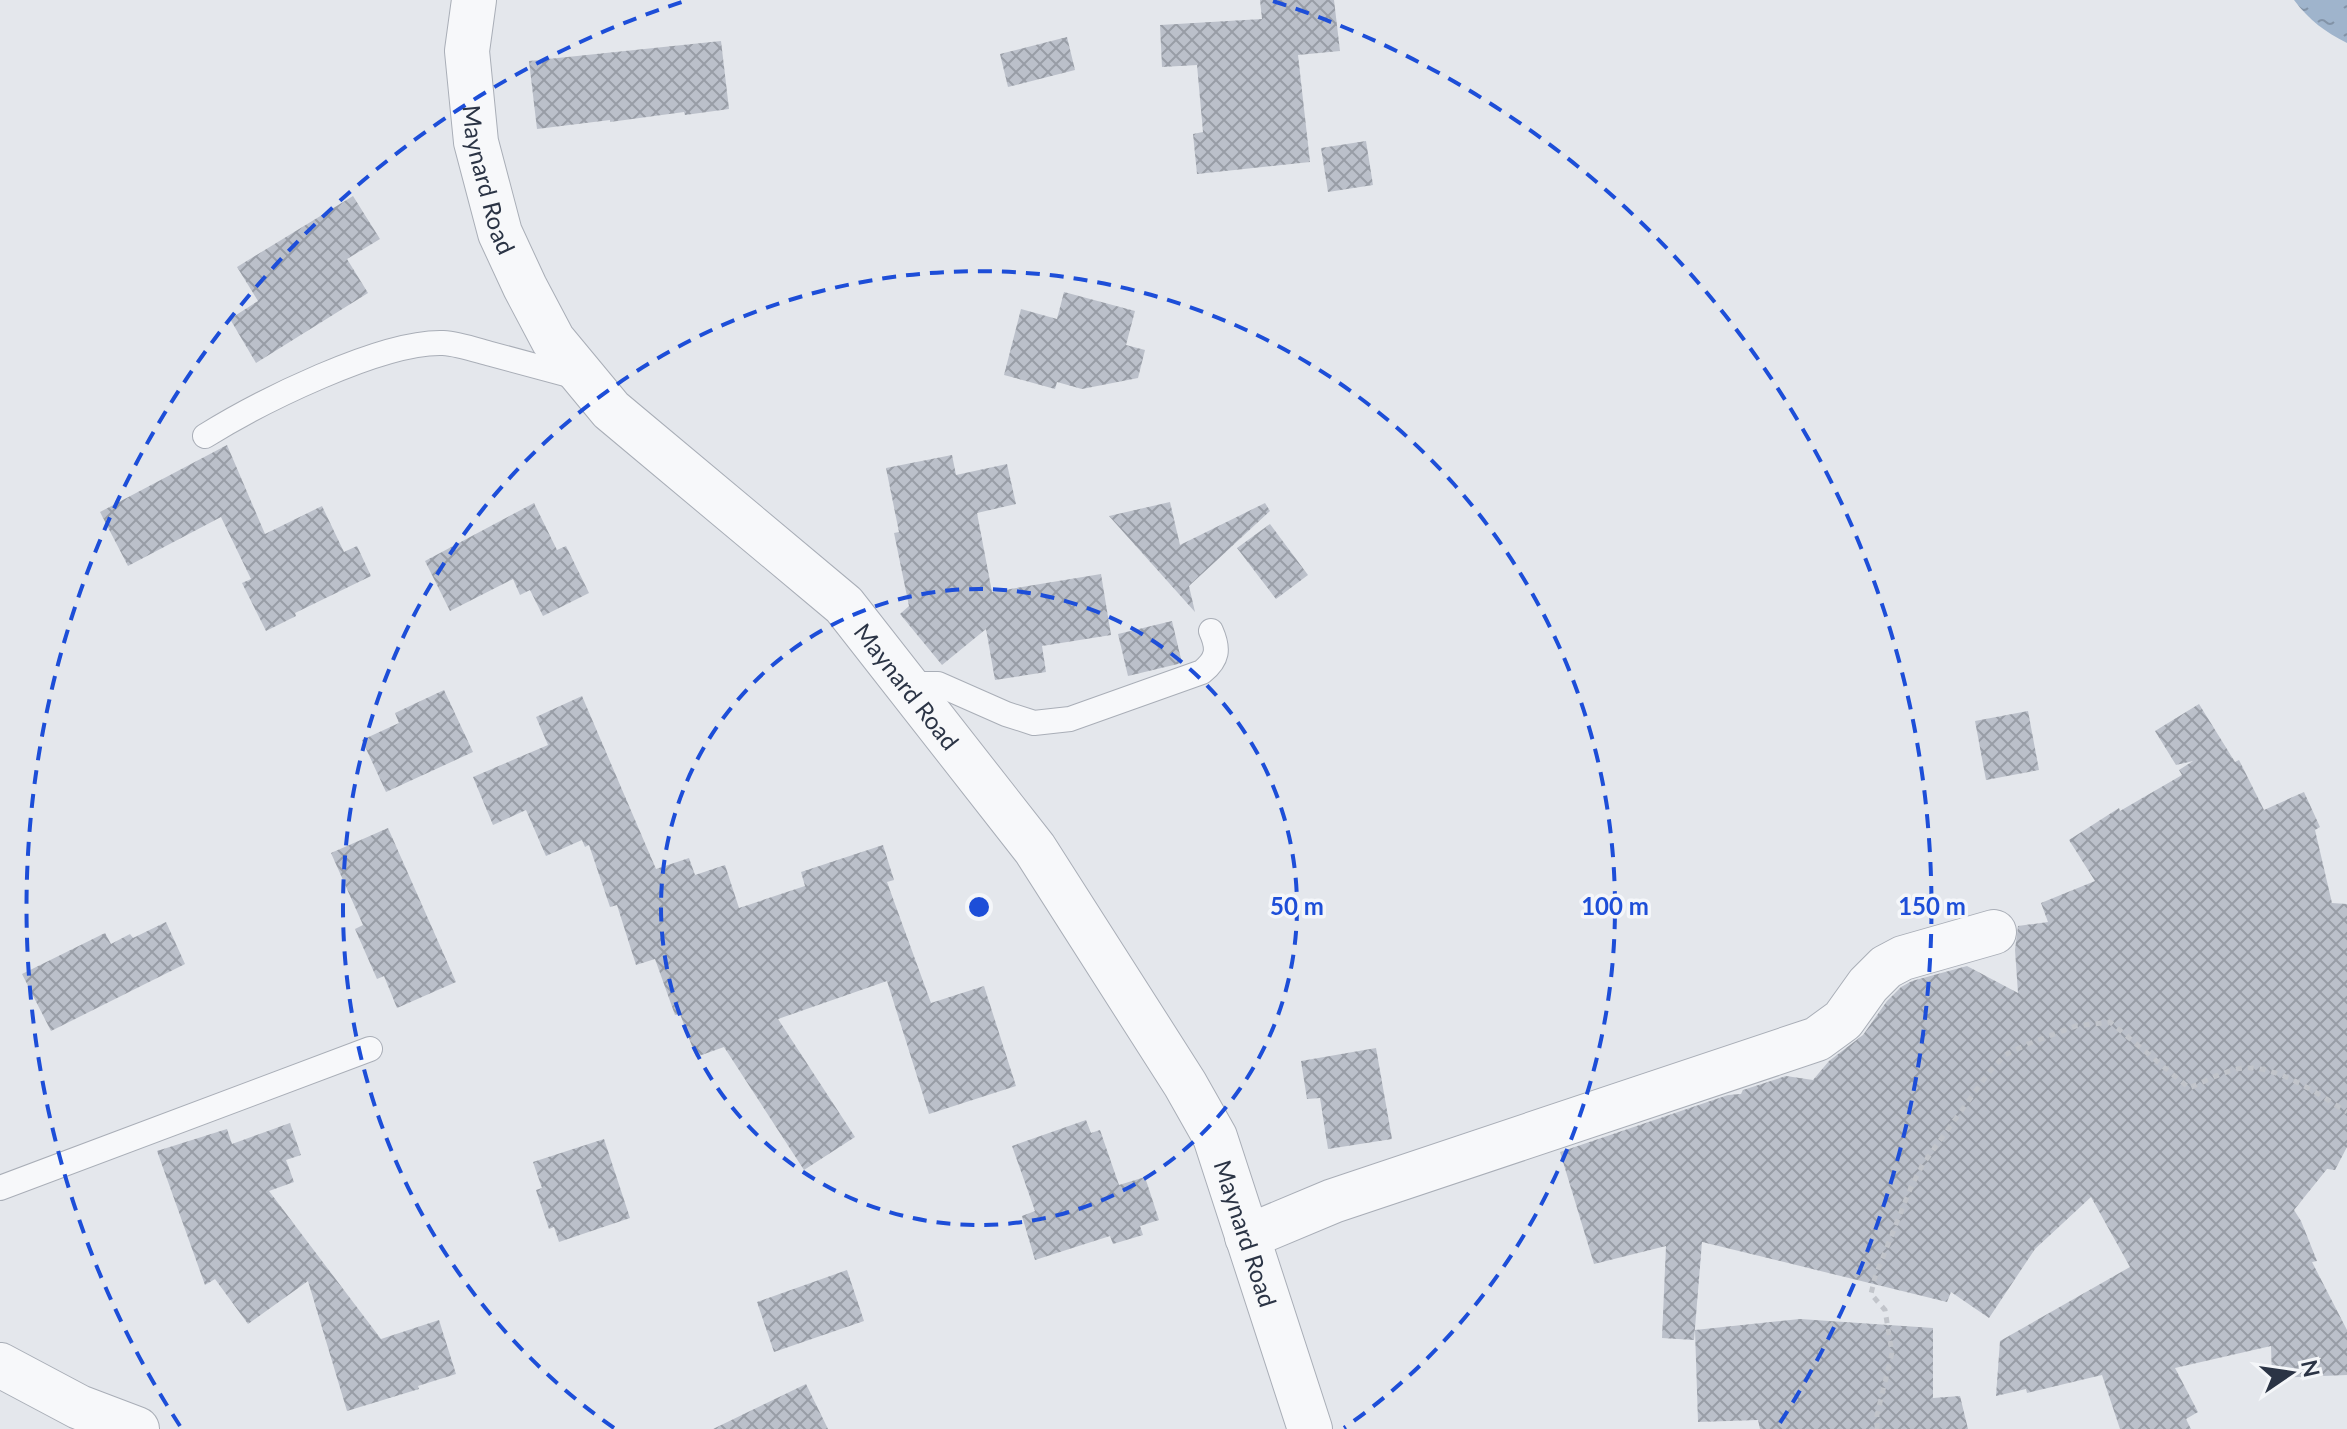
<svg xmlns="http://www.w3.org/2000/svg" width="2347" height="1429" viewBox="0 0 2347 1429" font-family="Lato,sans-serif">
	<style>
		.water { fill: url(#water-ripples) }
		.building { fill: url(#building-cross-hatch) }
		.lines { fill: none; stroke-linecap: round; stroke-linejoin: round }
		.lane-casing { stroke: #a9aeb7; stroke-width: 26 }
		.street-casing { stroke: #a9aeb7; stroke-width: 46 }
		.path { stroke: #c2c5cb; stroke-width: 5; stroke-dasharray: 6 6; stroke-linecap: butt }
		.lane { stroke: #f7f8fa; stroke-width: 24 }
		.street { stroke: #f7f8fa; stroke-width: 44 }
		.ring { fill: none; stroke: #1d4ed8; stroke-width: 4; stroke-dasharray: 14 10 }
		.labels { text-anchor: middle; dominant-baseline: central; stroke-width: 7; stroke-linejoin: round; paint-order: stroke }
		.street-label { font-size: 24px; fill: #2b3445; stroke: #f4f6f9 }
		.centre { fill: #1d4ed8; stroke: #f4f6f9; stroke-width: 4 }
		.ring-label { font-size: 24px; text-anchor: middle; font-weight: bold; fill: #1d4ed8; stroke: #f4f6f9; stroke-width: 7; stroke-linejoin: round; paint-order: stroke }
	</style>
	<defs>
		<pattern id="water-ripples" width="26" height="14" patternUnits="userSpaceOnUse" patternTransform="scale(2)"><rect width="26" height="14" fill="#9fb4cc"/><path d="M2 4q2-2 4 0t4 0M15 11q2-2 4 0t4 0" fill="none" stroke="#8293a7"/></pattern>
		<pattern id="building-cross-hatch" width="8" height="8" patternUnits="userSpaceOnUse" patternTransform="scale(2)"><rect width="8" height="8" fill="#bbc0ca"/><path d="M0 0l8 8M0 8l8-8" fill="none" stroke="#989da6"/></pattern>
	</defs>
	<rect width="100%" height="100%" fill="#e4e7ec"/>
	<path class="water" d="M2294,0H2347V43C2325,32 2309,20 2294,0Z"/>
	<path class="building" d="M1260,0H1334L1340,51L1298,55L1310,162L1197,174L1193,134L1203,132L1197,65L1162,67L1160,25L1262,19Z
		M1067,37L1075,70L1008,87L1000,54Z
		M721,41L729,109L685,115L684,112L610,122V120L537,129L529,61Z
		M1366,141L1373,185L1328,192L1321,148Z
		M353,196L380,239L347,259L368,293L256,363L230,319L258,301L237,267Z
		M1064,292L1135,311L1126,345L1145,350L1138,378L1082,389L1057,382L1055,389L1004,375L1021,309L1057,319Z
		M227,445L265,534L322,506L344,552L357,546L371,576L295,613L296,616L266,631L242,583L251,579L221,517L128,566L100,512Z
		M952,455L956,475L1007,464L1016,504L977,513L992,592L1101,574L1111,635L1042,646L1046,672L995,680L986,629L942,665L900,614L909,606L894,533L899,532L886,468Z
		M1170,502L1180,545L1265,503L1270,511L1189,586L1195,612L1109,516Z
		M534,503L557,550L566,546L589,593L543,616L530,590L520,595L513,579L450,611L425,561Z
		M1270,524L1308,575L1276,599L1237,548Z
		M1172,621L1182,663L1128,676L1118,634Z
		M444,690L473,752L386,792L362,740L399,723L395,713Z
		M582,696L656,869L689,858L695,875L725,865L739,908L805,886L801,872L883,845L894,880L887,882L931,1003L984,986L1016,1086L929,1114L887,981L778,1019L855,1137L804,1170L724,1047L696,1057L680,1014L675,1015L655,959L636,965L617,905L610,907L589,845L585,847L582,840L546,856L526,810L493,825L473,777L548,745L536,717Z
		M2199,704L2235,762L2239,760L2264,810L2304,792L2320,827L2315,830L2332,903L2347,904V1147L2335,1170L2327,1169L2294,1210L2301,1221L2317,1261L2312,1262L2347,1330V1375L2272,1378L2271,1346L2175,1368L2198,1412L2186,1419L2191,1429H2120L2102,1375L2027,1393L2026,1389L1996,1396L2000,1341L2130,1267L2091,1197L2035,1249L1989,1318L1951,1292L1947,1302L1702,1242L1694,1340L1662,1338L1666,1246L1594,1264L1560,1152L1728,1095L1741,1094L1743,1090L1786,1076L1813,1080L1829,1061L1863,1035L1887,1001L1901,987L1912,981L1967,966L2018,993L2015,950L2018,926L2048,922L2041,903L2095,881L2069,840L2119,808L2120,811L2182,775L2179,770L2193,761L2176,765L2155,731Z
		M2028,711L2039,770L1986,780L1975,721Z
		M388,828L456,982L397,1008L384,976L377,979L355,929L363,925L331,853Z
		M166,922L185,964L51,1031L22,974L105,933L111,944L130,934L133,938Z
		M1376,1048L1392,1139L1328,1149L1320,1098L1307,1099L1301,1061Z
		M1086,1120L1091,1133L1100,1130L1119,1185L1145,1177L1159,1220L1140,1226L1143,1235L1113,1244L1110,1236L1035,1260L1022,1216L1035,1211L1012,1146Z
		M290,1123L301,1155L286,1160L294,1182L269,1191L381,1339L439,1320L456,1374L418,1386L419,1389L347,1411L308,1281L248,1324L215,1279L205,1285L157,1151L227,1129L232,1144Z
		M604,1139L630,1218L559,1242L554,1227L549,1229L536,1190L542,1188L533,1162Z
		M847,1270L864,1321L774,1352L757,1302Z
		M1800,1319L1933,1328V1398L1960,1396L1968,1429H1760L1758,1420L1698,1422L1695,1330Z
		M806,1384L828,1429H713Z"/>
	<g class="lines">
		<defs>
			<path id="lane" d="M205,436C258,403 381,341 443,343C459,344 476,350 491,354C520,362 550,370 580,378
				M903,684H938L1006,714L1034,723L1070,719L1202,672C1218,659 1219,649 1211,631
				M0,1188L370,1049"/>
			<g id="street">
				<path id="s1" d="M474,0L467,51L476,142L500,233L525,287L553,340L611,410L844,605L1035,849L1185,1084L1215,1137L1310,1429"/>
				<path d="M1247,1237L1333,1201L1817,1039L1843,1020L1868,985L1886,967L1903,958L1994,932"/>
				<path d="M0,1365L79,1407L137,1429"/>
			</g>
		</defs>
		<use href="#lane" class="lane-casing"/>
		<use href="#street" class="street-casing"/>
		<path class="path" d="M1877,1429V1415L1892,1353L1885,1310L1871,1294L1875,1277L1911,1187L1923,1164L1990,1071L2005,1055L2028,1044L2076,1026L2110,1022L2189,1088C2204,1082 2220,1073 2237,1069C2272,1061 2318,1094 2347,1112"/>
		<use href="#lane" class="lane"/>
		<use href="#street" class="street"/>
	</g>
	<g class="ring">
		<circle cx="979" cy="907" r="318"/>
		<path d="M614 1428A636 636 0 1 1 1344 1428"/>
		<path d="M180 1426A953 953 0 0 1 685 1M1273 1A953 953 0 0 1 1778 1426"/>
	</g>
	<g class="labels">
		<g class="street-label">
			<text stroke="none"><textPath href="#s1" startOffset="182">Maynard Road</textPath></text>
			<text stroke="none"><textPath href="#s1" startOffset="854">Maynard Road</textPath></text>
			<text stroke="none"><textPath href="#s1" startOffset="1502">Maynard Road</textPath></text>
		</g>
	</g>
	<circle cx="979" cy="907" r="12" class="centre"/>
	<g class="ring-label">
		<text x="1297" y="915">50 m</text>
		<text x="1615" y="915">100 m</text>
		<text x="1932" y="915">150 m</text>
	</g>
	<g transform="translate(2291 1373) rotate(77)" stroke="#f4f6f9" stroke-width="6" paint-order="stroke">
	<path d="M0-6L14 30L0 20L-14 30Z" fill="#2b3445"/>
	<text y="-12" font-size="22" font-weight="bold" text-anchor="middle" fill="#2b3445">N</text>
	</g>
</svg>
